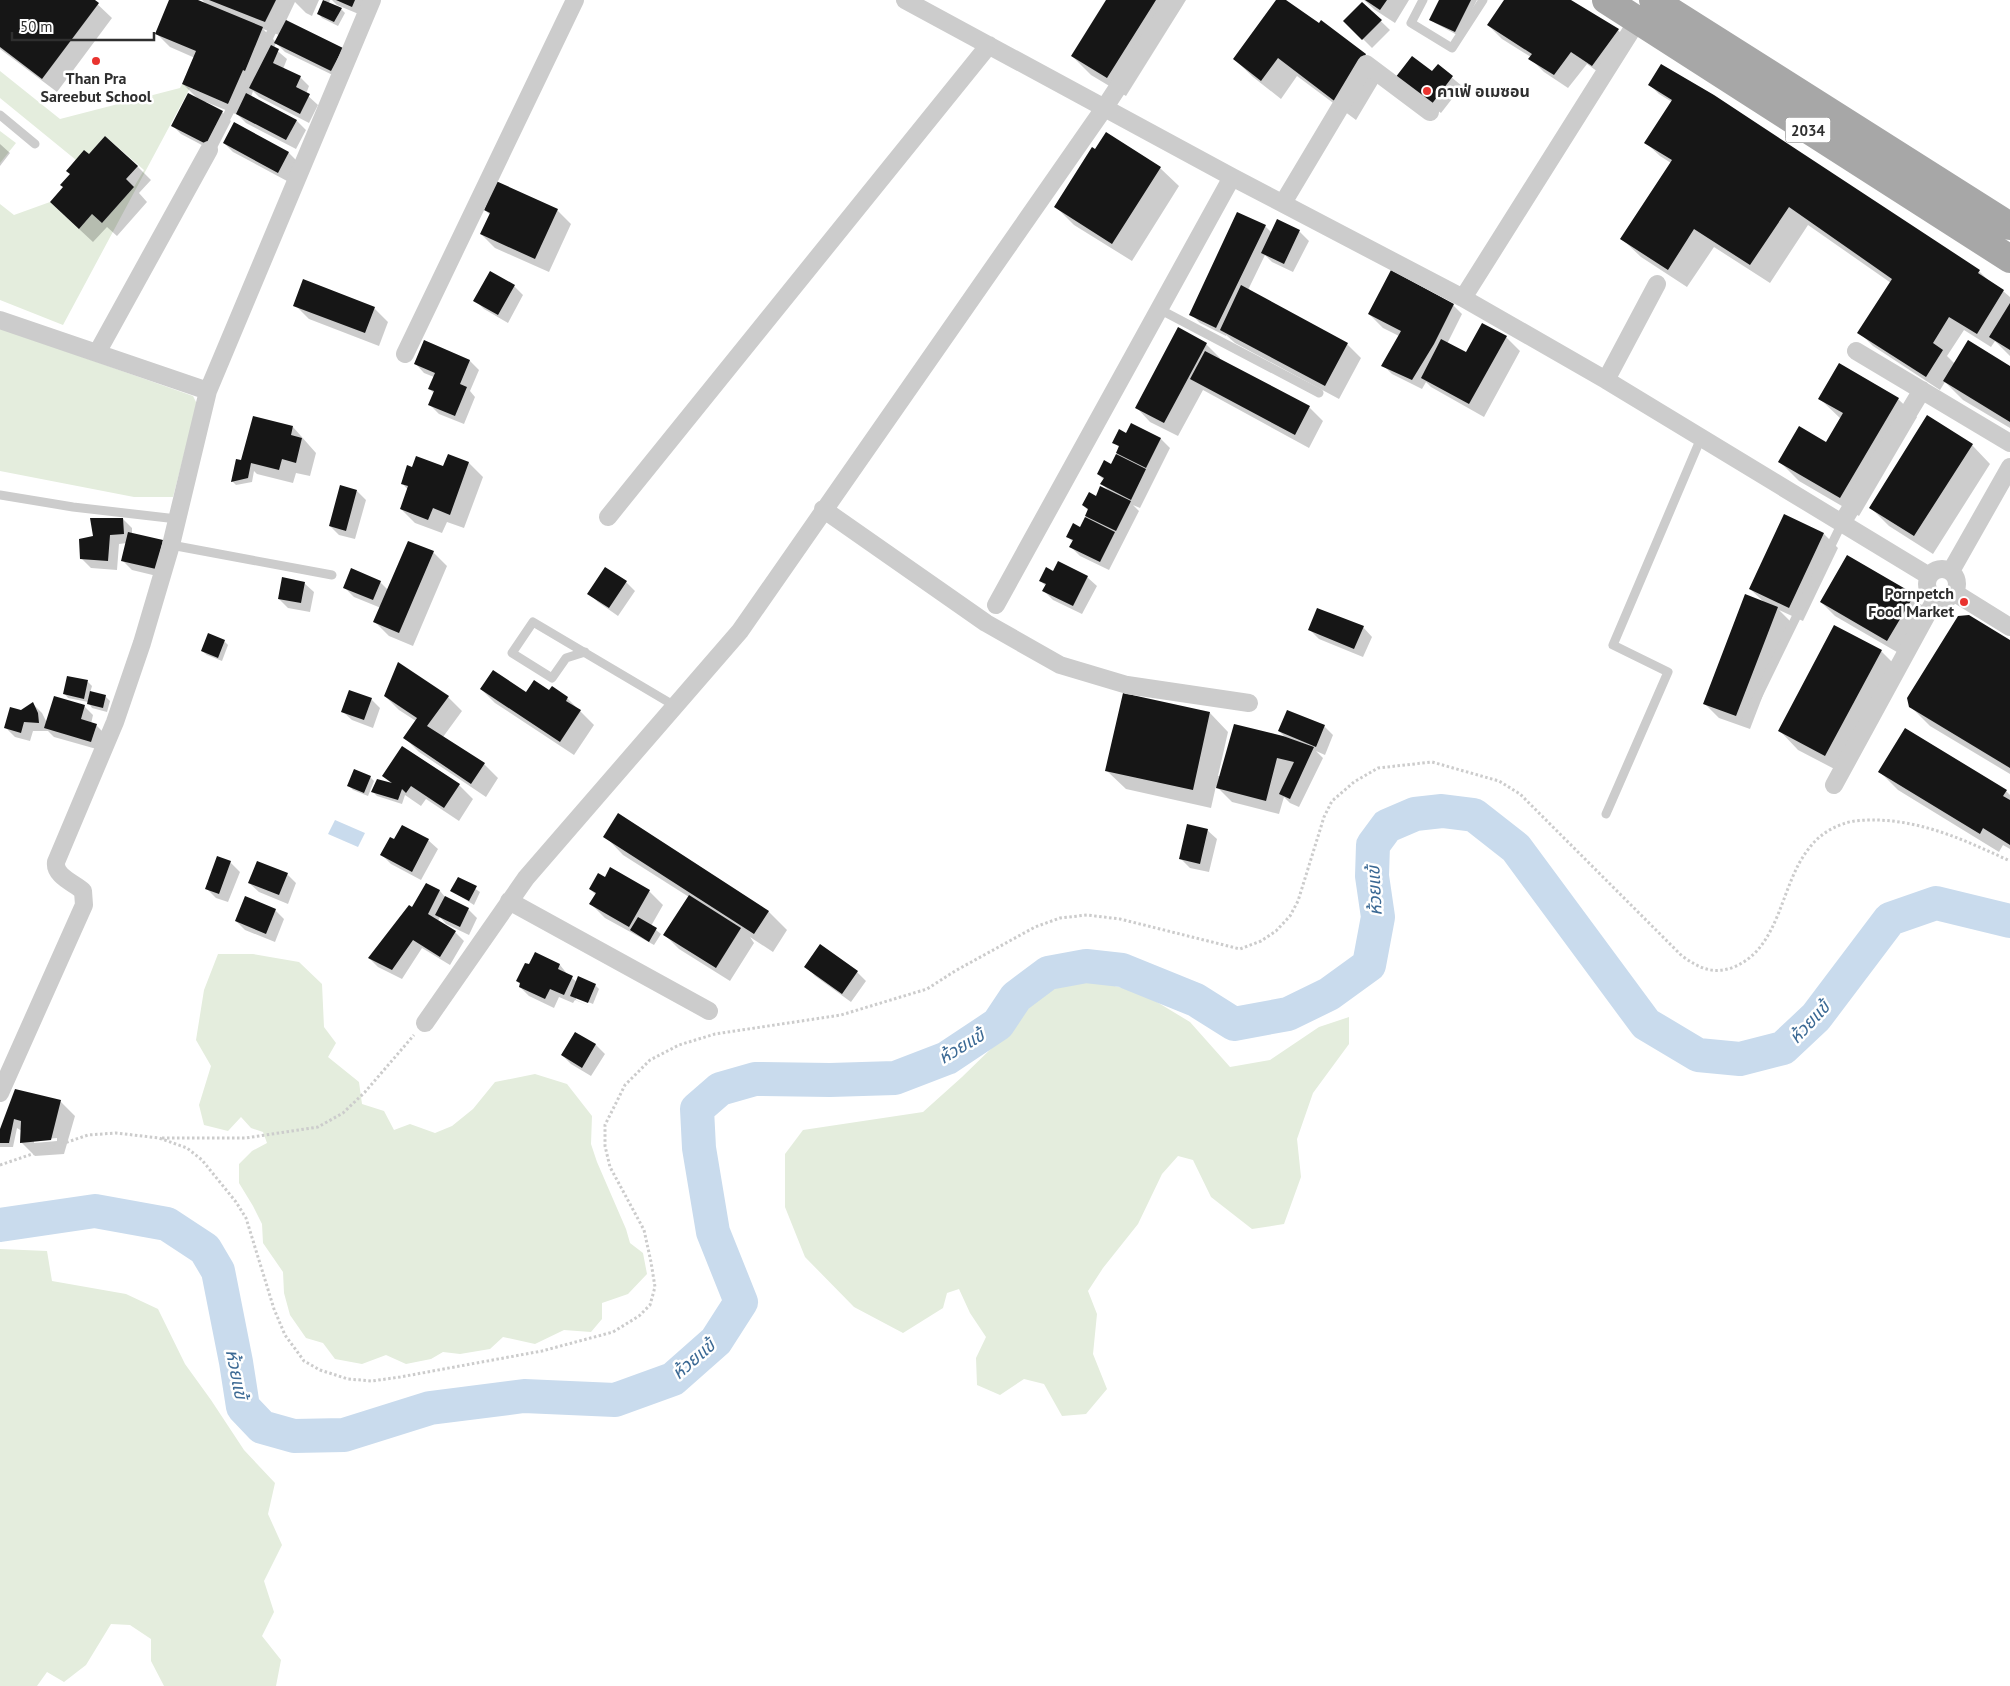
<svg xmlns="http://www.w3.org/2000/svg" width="2010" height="1686" viewBox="0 0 2010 1686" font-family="'PT Sans','Noto Sans Thai',sans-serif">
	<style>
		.green { fill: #e4eddd }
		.water { fill: #c9dbed }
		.shadow { fill: #0003; fill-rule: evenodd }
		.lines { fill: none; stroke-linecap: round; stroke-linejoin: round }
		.river { stroke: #c9dbed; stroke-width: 34 }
		.building { fill: #161616 }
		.path { stroke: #ccc; stroke-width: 3; stroke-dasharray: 2.5 2.5; stroke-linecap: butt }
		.service { stroke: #ccc; stroke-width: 9 }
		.minor { stroke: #ccc; stroke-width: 18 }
		.primary { stroke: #a7a7a7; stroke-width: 28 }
		.poi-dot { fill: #e9332f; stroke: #fff; stroke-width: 2 }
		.labels { text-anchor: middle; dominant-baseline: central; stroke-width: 5; stroke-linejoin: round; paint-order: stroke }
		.shield { fill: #fff; stroke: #6d6d6d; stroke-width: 1 }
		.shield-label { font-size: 15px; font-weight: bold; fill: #2f2f2f }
		.poi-label { font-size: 16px; font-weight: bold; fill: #2f2f2f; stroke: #fff }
		.water-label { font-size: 18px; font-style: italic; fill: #3b6994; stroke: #fff }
	</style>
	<rect width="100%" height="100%" fill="#fff"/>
	<path class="green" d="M0,71L60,119L180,88L182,84L190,88L63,325L0,300V204L14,215L50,202L79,229L92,214L102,223L134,187L144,170L105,136L89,154L76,160L0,98Z
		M0,131L16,143L0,163Z
		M0,328L193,396L197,404L173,497H134L0,471Z
		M218,954H253L299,962L322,984L324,1027L336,1043L328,1057L359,1082L362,1104L384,1111L394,1130L410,1124L435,1133L452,1126L473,1109L495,1082L535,1074L567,1084L592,1116L591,1144L597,1162L626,1229L630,1243L643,1253L647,1274L628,1294L602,1303V1319L591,1332L564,1330L535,1344L503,1337L490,1349L460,1354L443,1352L431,1359L406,1364L386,1355L362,1364L335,1359L323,1343L306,1338L290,1315L284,1293L283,1272L263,1243L262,1224L253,1206L239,1183V1164L252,1151L267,1143L263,1132L251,1128L241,1117L228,1131L204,1125L199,1105L211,1066L196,1040L204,990Z
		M1083,978L1142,993L1190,1022L1230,1067L1270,1060L1319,1027L1349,1017V1044L1313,1093L1297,1139L1301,1177L1284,1224L1252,1229L1211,1197L1193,1160L1178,1156L1162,1174L1138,1224L1103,1268L1088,1291L1097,1314L1093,1354L1107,1389L1086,1414L1062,1416L1044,1384L1024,1379L1000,1395L977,1385L976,1358L986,1337L970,1313L959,1289L947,1293L943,1308L903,1333L854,1307L805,1257L785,1207V1154L803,1130L923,1112L962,1077L1000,1040L1020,1012L1047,988Z
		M0,1249L47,1251L52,1281L126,1294L158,1309L185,1364L211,1400L244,1450L275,1483L268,1514L282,1545L264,1581L274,1612L262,1636L281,1660L276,1686H164L151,1661V1639L130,1625L111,1624L86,1665L64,1682L47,1672L37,1686H0Z"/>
	<path class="water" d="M335,820L365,833L358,847L328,834Z"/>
	<path class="shadow" d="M0,0H93L112,18L57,92L0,49Z
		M170,0H195L207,5L202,0H319L312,16L306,13L295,2L286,21L342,49L341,79L285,52L276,43L274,48L287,59L283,69L300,77L309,86L306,94L318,105L309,123L259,97L253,91L251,97L297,121L306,130L296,149L246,123L238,115L206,102L205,103L222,112L231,121L215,152L181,134L172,125L198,99L183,84L195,58L170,47L156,33ZM263,29L279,35L276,42Z
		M325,0H330L329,3L339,7L332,0H368L361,15L337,5L345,13L338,26L322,18L318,13Z
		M1107,0H1186L1126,96L1091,75L1072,56Z
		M1277,0H1284L1365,54L1384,73L1356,120L1297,76L1281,99L1253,77L1234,59Z
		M1364,0H1409L1395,23L1375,10Z
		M1440,0H1477L1459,36L1435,23L1431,19Z
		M1505,0H1566L1618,30L1627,40L1601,74L1587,64L1568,88L1544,72L1530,58L1531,57L1502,39L1488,25Z
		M1362,3L1390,30L1372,48L1345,21Z
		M1438,66L1462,86L1441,113L1406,87L1433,73Z
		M1650,85L1979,271L1991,283L2003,291L2010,297V356L1995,341L1991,347L1964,330L1947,356L1955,364L2010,367V428L1963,400L1945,382L1940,390L1873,346L1859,332L1891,283L1808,225L1770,283L1714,247L1687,287L1641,257L1622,239L1671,163L1660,156L1646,143L1672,102L1659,94Z
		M224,143L289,153L298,162L287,181L233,152Z
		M0,144L10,153L0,166Z
		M89,156L137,166L151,180L139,193L147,202L117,236L107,227L93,242L65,216Z
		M1160,168L1179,186L1132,261L1074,225L1056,207Z
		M485,210H557L571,224L549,272L495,248L481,234L490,215Z
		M1278,221L1300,232L1309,241L1293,272L1272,262L1265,255L1248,290L1347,344L1361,358L1339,399L1235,343L1226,335V336L1200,323L1191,314L1265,226L1272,233Z
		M490,273L514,286L523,295L508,323L484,309L475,300Z
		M295,305L374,308L388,322L379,346L309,319Z
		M1453,305L1462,314L1447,344L1467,354L1506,337L1520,351L1484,417L1431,387L1426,382L1422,389L1392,374L1383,365L1399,336L1383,328L1369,314Z
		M425,342L470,361L479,370L470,391L475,397L464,424L439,414L430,405L435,394L429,389L434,377L424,373L415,363Z
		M1206,344L1220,358L1219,360L1309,407L1323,421L1309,448L1203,390L1178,436L1150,422L1137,408Z
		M1820,399H1898L1917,417L1859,516L1799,481L1780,462L1826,444L1841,419Z
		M1132,425L1161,439L1170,448L1140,508L1133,505L1139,511L1109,570L1080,556L1071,547L1073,542L1068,537L1081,528L1089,511L1083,505L1108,490L1102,484L1104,480L1098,474L1111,465L1120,448L1114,442L1127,434Z
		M293,427L316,453L310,476L296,473L293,483L257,474L254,471L252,482L236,485L232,481L246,463Z
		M1972,445L1990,464L1933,554L1889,526L1870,507Z
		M448,456L469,463L483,477L464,528L447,522L442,533L415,523L401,509L408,490L402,483L413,468H444Z
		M357,491L366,500L355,539L339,535L330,526Z
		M123,519L132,528V535L162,542L171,551L165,578L132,570L123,561L127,543L119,544L117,570L91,568L82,559L95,537Z
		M1824,534L1838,548L1803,621L1779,610L1791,622L1750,729L1719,718L1705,704L1765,603L1750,589Z
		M433,552L447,566L413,646L389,636L375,622L381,608L354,597L345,588L380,582L388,590Z
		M1053,572L1087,577L1097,586L1082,614L1053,600L1044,591L1046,586L1040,581Z
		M626,582L635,591L618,616L598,602L589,593Z
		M304,583L314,592L310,612L288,608L279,599Z
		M1908,592L1923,606L1902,655L1835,616L1821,602Z
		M1363,627L1372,637L1363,657L1319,639L1310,630Z
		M224,641L228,645L222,661L207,655L202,651Z
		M2010,641V774L1930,726L1910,706Z
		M1881,651L1900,670L1844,774L1798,750L1780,731Z
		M88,682L92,686L90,693L105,696L110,701L107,712L92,708L88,702L68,698L64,693Z
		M481,689L526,693L550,692L567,698L594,725L574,755L495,703Z
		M385,696L448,697L462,711L443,737L484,764L498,778L486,797L419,752L405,738L416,721L399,710Z
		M371,699L380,708L373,728L352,720L342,711Z
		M33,704L42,713L47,723L84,706L93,715L91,724L96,725L105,734L100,750L54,737L48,731H33L30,741L15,737L6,728L21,711Z
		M1210,713L1228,732L1218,776H1221L1288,740L1279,731L1324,726L1333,735L1325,755L1316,751L1323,758L1299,807L1290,803L1284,797L1279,814L1232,802L1216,786L1211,808L1126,789L1107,771Z
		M402,748L459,785L473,799L459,821L426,799L421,806L405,795L402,804L377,796L373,792L392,784L383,776Z
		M1879,771L2006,791L2010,795V849L2003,845L1999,852L1898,790Z
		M370,777L374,781L368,796L353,790L349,786Z
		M619,815L769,912L787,930L773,952L750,937L754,943L730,981L679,949L665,935L689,897L623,855L605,836Z
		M403,826L428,840L438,849L421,880L391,864L382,855L395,841Z
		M1207,830L1217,839L1209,872L1190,868L1181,859Z
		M230,862L240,872L228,902L216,898L207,889Z
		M611,869L649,891L663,905L651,926L661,934L654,945L605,918L591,904L596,895L590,889L605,879Z
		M287,874L296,883L288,904L259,892L249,883Z
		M459,878L480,892L474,905L452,891Z
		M426,884L440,891L446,898L468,909L477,918L469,935L446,924L440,917L438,921L455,932L464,941L450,965L422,948L402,979L378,967L369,958L413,908Z
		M275,910L284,919L275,942L245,930L236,921Z
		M560,965L568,975L577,982L595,985L599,989L593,1004L576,997V1000L592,1007L575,1000L573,1003L559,997L554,1008L529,996L520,987L521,985L517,981Z
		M806,966L857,972L866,981L851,1002L815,976Z
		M575,1033L596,1045L605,1054L591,1076L571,1064L562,1055Z
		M16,1090L61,1102L75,1116L64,1154L35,1156L21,1142L22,1131L17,1128L13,1147H0V1132ZM57,1138V1141L34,1143V1140Z"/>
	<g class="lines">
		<path class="river" d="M0,1225L95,1211L167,1224L205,1249L218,1271L236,1362L243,1407L262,1427L294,1436L344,1435L430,1408L524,1396L615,1400L673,1379L716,1341L741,1302L713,1232L699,1148L697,1109L720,1089L755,1079L830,1080L895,1078L947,1058L998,1024L1016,997L1048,973L1086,966L1122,970L1196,1000L1234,1024L1288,1014L1329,994L1369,965L1378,917L1372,876L1373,845L1387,826L1415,814L1442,811L1474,815L1516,848L1646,1024L1698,1055L1740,1059L1783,1048L1816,1017L1890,919L1936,903L2010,921"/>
	</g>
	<path class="building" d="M0,0H95L99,3L42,79L0,47Z
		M169,0H198L263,27L245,71L243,70L228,104L182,84L196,51L155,34Z
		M209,0H276L265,22Z
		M323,0L342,8L334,22L317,14Z
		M336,0H355L352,7Z
		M1106,0H1156L1107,78L1071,56Z
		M1276,0H1286L1319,23L1321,20L1366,54L1337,103L1278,58L1261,81L1233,59Z
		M1365,0H1387L1380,10Z
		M1439,0H1471L1455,32L1429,20Z
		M1504,0H1571L1619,29L1592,66L1571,52L1554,75L1528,59L1532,54L1487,25Z
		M1362,2L1382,20L1362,40L1343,21Z
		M286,20L343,48L331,71L274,43Z
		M271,45L279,49L273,63L301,76L296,87L310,94L300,114L249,88Z
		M1412,56L1432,71L1438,64L1453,76L1431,105L1395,78Z
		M1661,64L1714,95L1761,126L1980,270L1978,273L2004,290L1977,334L1949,317L1933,343L1943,350L1926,377L1857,333L1892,279L1789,207L1750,265L1694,229L1668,270L1620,239L1672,160L1644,143L1672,100L1648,85Z
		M188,93L223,111L206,144L171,126Z
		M246,93L297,120L286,140L236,114Z
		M234,122L289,152L278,173L223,143Z
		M1106,132L1161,167L1112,244L1054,207L1092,147L1095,149Z
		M105,136L138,166L126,179L134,187L102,223L92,214L79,229L50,202L63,187L60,185L70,174L66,171L84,150L89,154Z
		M496,181L558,209L535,259L480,234L490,213L484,210Z
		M1237,212L1266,225L1216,328L1189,315Z
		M1277,219L1300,230L1284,264L1261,253Z
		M1391,270L1454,304L1434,344L1412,380L1381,366L1401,331L1368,314Z
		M490,271L515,285L498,315L473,301Z
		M303,279L375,307L365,333L293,306Z
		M1241,285L1348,343L1325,386L1220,330Z
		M2010,303V350L1989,337Z
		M1482,323L1507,336L1469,404L1421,378L1441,339L1466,352Z
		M1178,327L1207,343L1164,423L1135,408Z
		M424,340L470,360L460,384L467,387L455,416L428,405L434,391L428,389L435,373L414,364Z
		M1968,340L2010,366V422L1943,381Z
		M1205,351L1310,406L1295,435L1190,379Z
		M1839,363L1899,398L1840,498L1778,462L1799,426L1826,442L1843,413L1818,399Z
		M1927,415L1973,444L1914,536L1869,508Z
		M253,416L293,426L291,435L302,438L296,463L282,459L279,470L251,463L248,478L231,482L236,459L241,460Z
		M1131,423L1161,438L1146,468L1116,453L1119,446L1112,443L1119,429L1126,433Z
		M448,454L469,462L450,515L433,508L428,520L400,509L408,486L401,484L407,465L412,467L416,456L443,466Z
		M1116,454L1146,469L1131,500L1100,484L1104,478L1097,474L1104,460L1111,464Z
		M340,485L357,490L346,531L329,526Z
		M1100,486L1131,501L1116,531L1085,516L1088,509L1082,505L1089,492L1096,496Z
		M1784,514L1824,533L1789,608L1749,589Z
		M1085,517L1115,532L1100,562L1069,547L1073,540L1066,537L1073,523L1080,527Z
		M90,518H123L124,534L110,535L108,561L80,559L79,539L93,536Z
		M128,532L163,540L156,569L121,561Z
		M408,541L434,551L399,633L373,622Z
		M1847,555L1909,591L1912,599L1887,641L1820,602Z
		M1058,561L1088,576L1073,606L1042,591L1046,584L1039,581L1046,567L1053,571Z
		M605,567L627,581L609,608L587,594Z
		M351,568L381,581L373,600L343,588Z
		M282,577L305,582L301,603L278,599Z
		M1745,594L1778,607L1736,716L1703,704Z
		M1317,608L1364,626L1354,649L1308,630Z
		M1969,615L2010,640V768L1909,707L1907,698L1958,616Z
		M1834,625L1882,650L1825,756L1778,731Z
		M208,633L225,640L218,658L201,651Z
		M398,662L449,696L427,726L485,763L471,784L403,738L417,718L384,696Z
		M493,670L526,692L534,680L549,690L552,686L568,697L566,701L581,710L560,742L480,689Z
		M67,676L88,680L84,699L63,694Z
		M349,690L372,698L364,720L341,712Z
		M90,691L106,695L103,708L87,704Z
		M1123,693L1210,712L1193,790L1105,771Z
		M54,696L85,705L81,719L97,724L91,742L44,728Z
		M33,702L38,713L39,723L24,722L21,733L4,728L10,707L21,710Z
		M1287,710L1325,725L1316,747L1278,731Z
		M1234,724L1283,736L1314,747L1290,799L1279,794L1294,762L1277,758L1266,801L1216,788Z
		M1905,728L2007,790L2003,796L2010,800V845L1983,828L1980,834L1878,772Z
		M402,746L460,784L444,808L411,786L406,793L402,789L398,800L371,792L377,779L392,783L382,776Z
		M354,769L371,776L364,793L347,786Z
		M618,813L769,911L754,934L603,837Z
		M1187,824L1208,829L1200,864L1179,859Z
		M402,825L429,839L412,872L380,855L390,837L394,839Z
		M217,856L231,861L219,894L205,889Z
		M257,861L288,873L279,895L248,883Z
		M610,867L650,890L629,927L589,904L596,893L589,889L598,873L605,877Z
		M458,877L477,886L469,901L450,891Z
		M426,883L440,890L428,914L456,931L440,957L413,940L392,970L368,958L409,905L412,907Z
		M689,895L741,928L716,968L663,935Z
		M245,896L276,909L266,934L235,921Z
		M445,896L469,908L460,927L435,915Z
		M638,917L657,928L649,942L630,930Z
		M820,944L858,971L842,994L804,967Z
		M535,952L560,964L558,969L573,976L564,995L550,989L545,999L519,987L520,983L516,981L525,963L529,964Z
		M578,976L596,984L588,1003L570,996Z
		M575,1032L596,1044L582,1068L561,1055Z
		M15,1089L61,1100L51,1140L20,1143L21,1121L14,1119L9,1143H0V1129Z"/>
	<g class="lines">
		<path class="path" d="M162,1138H246L318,1127L343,1113L365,1092L414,1035
			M0,1165L88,1135L116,1133L159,1138L187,1148L202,1160L236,1202L246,1218L274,1309L285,1335L304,1361L320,1370L348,1379L372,1381L400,1377L542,1351L613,1332L639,1316L650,1305L655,1287L651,1262L644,1230L610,1167L605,1146V1125L625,1085L650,1060L679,1045L715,1034L841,1015L927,989L955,971L1035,927L1060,918L1087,915L1120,919L1240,949L1261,941L1276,931L1290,916L1298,901L1324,817L1332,801L1354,782L1378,768L1432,762L1499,781L1520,794L1682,956C1699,968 1713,975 1734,967C1780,948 1780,887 1807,851C1816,838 1828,829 1843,824C1852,820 1866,820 1876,820C1924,821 1967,841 2010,861"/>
		<path class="service" d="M1423,0L1411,23L1452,48L1483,0
			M0,115L35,144
			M209,150L265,45L287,0
			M1159,309L1319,393
			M0,495L73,507L177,519
			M171,545L332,575
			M585,652L566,658L552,678L512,653L533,622L675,706
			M1746,720L1842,523
			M1606,814L1668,672L1613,645L1701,438"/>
		<path class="minor" d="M905,0L1232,177L1463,298L1606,380L1929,576
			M1283,203L1366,64L1430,112
			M1463,298L1638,20
			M0,320L208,391
			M1856,351L2010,443
			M97,353L209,150
			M405,354L575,0
			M1606,380L1657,284
			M823,509L986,623L1060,665L1127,685L1249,703
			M608,517L989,45
			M1842,523L1922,390
			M1927 584a15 15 0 1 1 30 0a15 15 0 1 1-30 0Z
			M1951,571L2010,467
			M1955,593L2010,627
			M996,605L1232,177
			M1834,785L1936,598
			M509,901L709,1011
			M425,1023L526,878L740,631L1105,107L1175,0
			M0,1093L84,905L83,891C74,883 54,876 56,862L115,722L142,643L171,545L208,391L372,0"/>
		<path class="primary" d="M1606,0L2010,259
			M1653,0L2010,226"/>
	</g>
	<g class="poi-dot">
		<circle cx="96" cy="61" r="5"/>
		<circle cx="1427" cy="91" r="5"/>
		<circle cx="1964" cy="602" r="5"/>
	</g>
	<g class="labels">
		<rect class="shield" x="1785.5" y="117.5" width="45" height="25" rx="4"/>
		<g class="shield-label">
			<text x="1808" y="130">2034</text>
		</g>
		<g class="poi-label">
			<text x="96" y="78">Than Pra<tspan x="96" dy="18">Sareebut School</tspan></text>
			<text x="1437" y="91" text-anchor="start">คาเฟ่ อเมซอน</text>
			<text x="1954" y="593" text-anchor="end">Pornpetch<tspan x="1954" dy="18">Food Market</tspan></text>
		</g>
		<g class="water-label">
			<text transform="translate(1374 891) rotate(-93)">ห้วยแข้</text>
			<text transform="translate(1809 1022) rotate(-47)">ห้วยแข้</text>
			<text transform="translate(961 1046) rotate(-31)">ห้วยแข้</text>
			<text transform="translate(693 1359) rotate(-41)">ห้วยแข้</text>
			<text transform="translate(237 1374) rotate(79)">ห้วยแข้</text>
		</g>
	</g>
	<path d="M12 32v8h142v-8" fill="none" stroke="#2f2f2f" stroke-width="2.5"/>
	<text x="20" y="32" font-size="15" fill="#2f2f2f" stroke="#ffffff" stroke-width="4" paint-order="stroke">50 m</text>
</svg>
